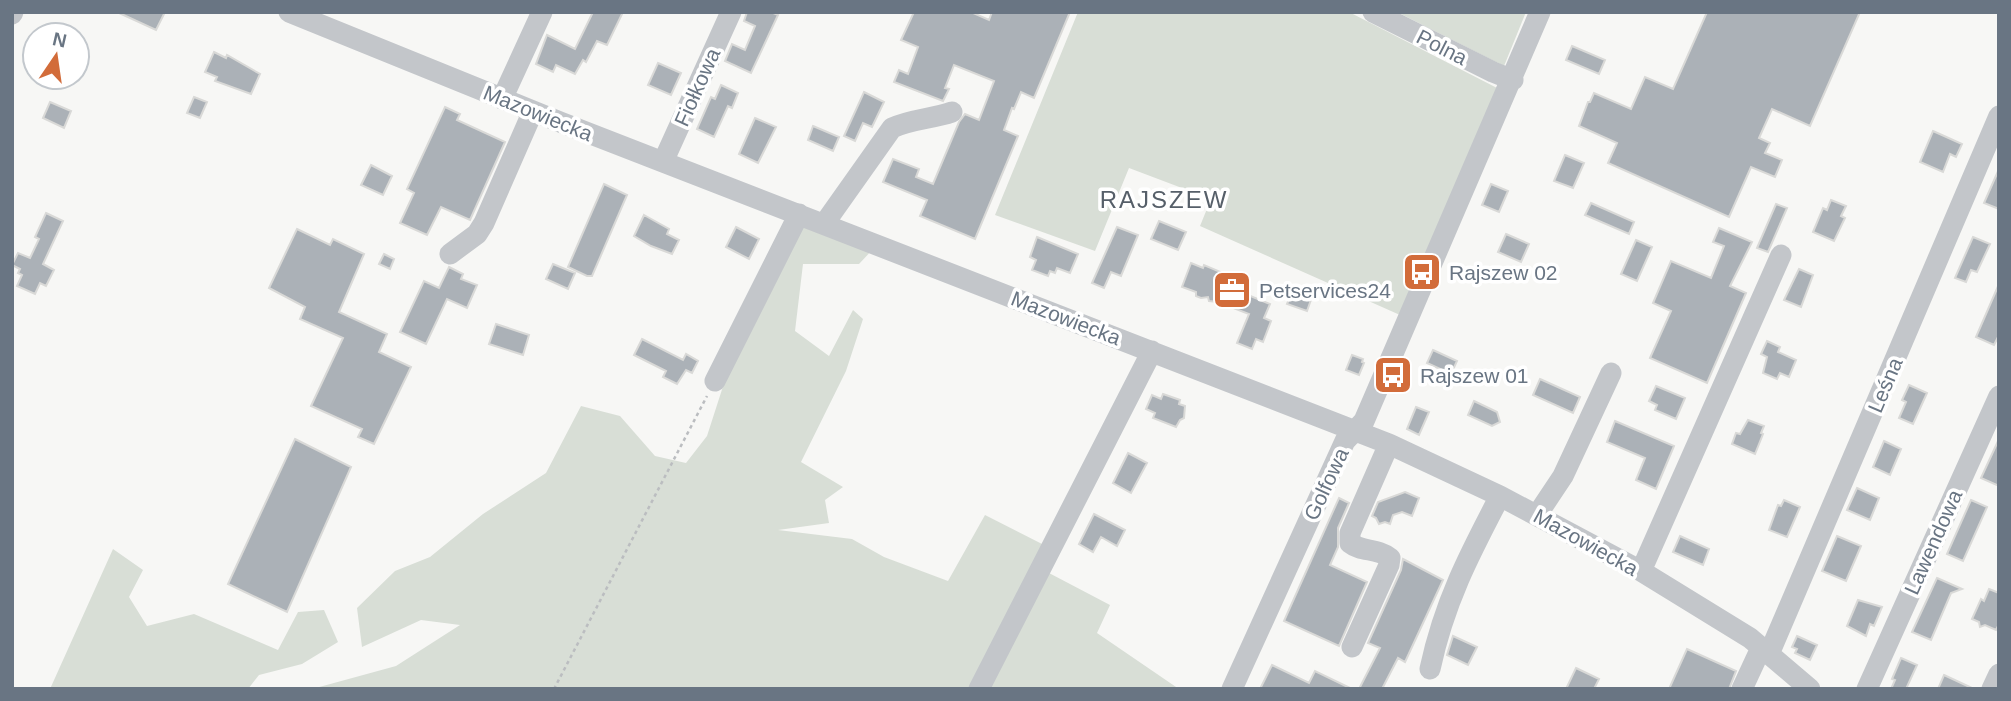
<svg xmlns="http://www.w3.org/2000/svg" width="2011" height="701" viewBox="0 0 2011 701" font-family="Arial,sans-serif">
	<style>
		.green { fill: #d8ded6 }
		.building { fill: #abb1b7; stroke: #d9d9d7; stroke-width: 2 }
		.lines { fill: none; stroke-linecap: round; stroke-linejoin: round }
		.path { stroke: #bbbdc0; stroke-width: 2.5; stroke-dasharray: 3.5 3.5; stroke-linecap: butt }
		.minor { stroke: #c3c6ca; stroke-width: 21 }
		.labels { text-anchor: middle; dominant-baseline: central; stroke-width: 7; stroke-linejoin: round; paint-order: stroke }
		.street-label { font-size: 21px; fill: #697583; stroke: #fff }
		.poi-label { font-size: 21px; fill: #697583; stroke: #fff; text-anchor: start }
		.quarter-label { font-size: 24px; letter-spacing: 2px; fill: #565f69; stroke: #fff }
	</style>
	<rect width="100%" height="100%" fill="#f7f7f5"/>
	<path class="green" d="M1078,12H1349L1499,89L1400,315L1200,226L1211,199L1129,168L1095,251L995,215Z
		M1397,12H1526L1504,66Z
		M790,215L874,248L859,264H803L795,331L829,356L853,310L863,319L846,371L801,462L843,487L825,500L829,523L778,530L852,539L884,557L948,581L985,515L1046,546L970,689H312L396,666L460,625L421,620L362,647L357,608L395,571L430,557L483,514L546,473L581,406L620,416L655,456L686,463L707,436L747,312Z
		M113,549L143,570L129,597L147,626L194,614L278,650L298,612L324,610L338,642L302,664L259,675L248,689H50Z
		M1049,573L1110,605L1097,633L1179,689H988Z"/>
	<path class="building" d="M117,12H165L156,30Z
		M593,12H623L607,45L597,41L586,62L583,60L575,74L556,65L553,72L536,64L547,35L575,49Z
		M747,12H771L778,15L751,73L725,61L732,44L745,50L755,26L744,21Z
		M914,12H971L989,20L992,12H1070L1034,98L1021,92L1014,109L1012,108L1004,130L1018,136L975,239L920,216L927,200L883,182L893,159L919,169L916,177L933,184L959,122L965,114L979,120L994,81L954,65L945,88L949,89L943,101L894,82L899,70L908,74L918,47L901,40Z
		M1707,12H1860L1810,126L1772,109L1759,138L1770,143L1765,153L1782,160L1775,177L1751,167L1729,217L1608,163L1617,143L1579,126L1588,102H1590L1594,93L1631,109L1645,77L1673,89Z
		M1572,46L1605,60L1599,74L1566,60Z
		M214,52L226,58L227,55L260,74L251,94L215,81L217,77L205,72Z
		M658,63L681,73L671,95L648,85Z
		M721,85L738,93L732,108L728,106L714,137L697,129L711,97L715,99Z
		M864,92L884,102L872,127L863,123L855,141L844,136Z
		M194,97L207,102L200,118L187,113Z
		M50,102L71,111L64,128L43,118Z
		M445,107L460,114L457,120L505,142L470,220L441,207L427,235L400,223L414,193L407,189Z
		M755,118L776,127L758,163L739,154Z
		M813,126L839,137L833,151L808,140Z
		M1933,131L1962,144L1956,157L1950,154L1943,172L1920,162Z
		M1565,155L1584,163L1573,188L1554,181Z
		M371,165L392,176L383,195L361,185Z
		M1999,169V209L1984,203Z
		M604,184L627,195L592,276H587L568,267Z
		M1491,184L1508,191L1499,212L1482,205Z
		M1831,200L1846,206L1841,216L1845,218L1834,241L1813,232L1823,208L1827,210Z
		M1591,203L1634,222L1629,234L1585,215Z
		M1776,204L1787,208L1768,252L1757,248Z
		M46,213L63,221L43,264L54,270L46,286L40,283L35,294L17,286L22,275L18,273L20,269L12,265L18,253L30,258L39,239L35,237Z
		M644,215L669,229L667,234L679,240L672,254L651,246L634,236Z
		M1159,221L1186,232L1178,250L1151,239Z
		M736,227L759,239L749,259L726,247Z
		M1117,227L1138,235L1121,276L1111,272L1104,288L1092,283Z
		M1719,228L1752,242L1730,286L1746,293L1707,383L1650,358L1671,311L1653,303L1671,261L1711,278L1724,246L1713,242Z
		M297,229L330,245L333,239L364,254L339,312L387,334L379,352L411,367L374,444L358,437L362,429L311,406L343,338L300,319L305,307L269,288Z
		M1506,234L1529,244L1521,262L1498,252Z
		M1037,237L1078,254L1070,273L1057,268L1055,273L1050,271L1048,276L1032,270L1036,260L1030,257Z
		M1973,237L1990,244L1977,272L1971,270L1966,282L1955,278Z
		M1636,240L1652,247L1637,281L1621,274Z
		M384,254L394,259L390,269L379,264Z
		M1191,263L1203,268L1204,265L1230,276L1229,279L1241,283L1238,291L1270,304L1264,318L1271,321L1263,342L1256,339L1252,349L1237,343L1249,314L1218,302L1209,301L1208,297L1201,298L1196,296V292L1182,287Z
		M553,264L575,273L568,289L546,279Z
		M449,267L463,274L461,279L477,285L467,308L447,299L426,344L400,332L424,281L439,288Z
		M1799,269L1813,275L1801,307L1784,300Z
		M1999,284V335L1994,345L1976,337Z
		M1294,287L1313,294L1307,311L1287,304Z
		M496,324L529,335L523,355L489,344Z
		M642,339L683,360L686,354L698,361L692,373L686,370L677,384L663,377L666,371L634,355Z
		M1767,341L1780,347L1778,352L1796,360L1789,377L1780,373L1777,379L1763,373L1767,357L1761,354Z
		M1433,350L1457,361L1451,374L1427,363Z
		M1352,355L1363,359L1362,362L1364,363L1359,375L1346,370Z
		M1540,379L1580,397L1573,413L1533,395Z
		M1909,385L1927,393L1913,424L1899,418L1906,402L1902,400Z
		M1656,386L1685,398L1676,419L1655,410L1657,405L1649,401Z
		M1163,394L1180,400L1179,404L1185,406L1184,418L1180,420L1176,427L1153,418L1155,413L1146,409L1152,395L1161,399Z
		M1474,401L1497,412L1500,422L1492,426L1468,415Z
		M1416,407L1429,412L1419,435L1407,429Z
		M1748,420L1764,426L1761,433L1763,434L1755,454L1732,444L1736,433L1740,434Z
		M1615,421L1674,446L1656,489L1636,480L1645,458L1607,442Z
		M295,439L351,467L287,612L228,584Z
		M1999,439V486L1981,478Z
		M1884,441L1901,449L1890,475L1873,467Z
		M1128,453L1147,463L1131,493L1113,483Z
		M1857,488L1879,498L1870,520L1847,510Z
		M1405,492L1419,498L1412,516L1402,512L1393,515L1390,524L1385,522L1379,524L1376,518L1372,516L1378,502Z
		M1339,498L1349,503L1338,528V547L1330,565L1367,582L1339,646L1284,621Z
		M1784,500L1800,507L1787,537L1769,530L1778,505L1781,506Z
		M1971,500L1987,507L1963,561L1947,554Z
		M1094,514L1125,530L1117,546L1101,537L1093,552L1079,544Z
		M1680,536L1709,549L1703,565L1673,552Z
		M1837,536L1861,546L1846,581L1822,571Z
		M1403,559L1443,580L1405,662L1398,658L1382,689H1359L1380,648L1368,643L1401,570Z
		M1937,578L1962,589L1951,593L1931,640L1912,632Z
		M1989,589L1999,593V624L1996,630L1985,625L1980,627L1979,622L1972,619L1981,599L1984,601Z
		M1858,600L1882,607L1874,626L1870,624L1866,636L1847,626Z
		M1453,636L1477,647L1468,665L1447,655Z
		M1797,636L1817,645L1810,660L1795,653L1797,649L1792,647Z
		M1687,649L1736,671L1729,689H1669Z
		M1901,658L1917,665L1906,689H1891L1895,680L1892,679Z
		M1272,665L1309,683L1315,671L1352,689H1260Z
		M1576,668L1599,679L1594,689H1566Z
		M1944,675L1974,689H1938Z"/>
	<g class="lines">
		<path class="path" d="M554,689L707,396"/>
		<path class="minor" d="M289,12L560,122L1389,444L1500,496L1641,571L1750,638L1810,689
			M1373,12L1493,72L1513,80
			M12,14L13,12
			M502,99L542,12
			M663,162L731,12
			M824,224L892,128C911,119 932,119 952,112
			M450,254L477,234L484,223L533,111
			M715,381L799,214
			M1537,515L1563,476L1611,373
			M1641,571L1781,255
			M1352,647L1389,565L1390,558C1378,548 1361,552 1350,543V533L1389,444
			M1769,654L1999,116
			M1430,669C1444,603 1469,555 1500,496
			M979,689L1152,351
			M1232,689L1345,441L1364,421L1540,12
			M1742,689L1761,648
			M1867,689L1999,396
			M1992,689L1999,674"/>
	</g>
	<defs>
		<symbol id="bus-square" viewBox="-11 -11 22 22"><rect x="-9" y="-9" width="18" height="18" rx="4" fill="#d26c3a" stroke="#fff"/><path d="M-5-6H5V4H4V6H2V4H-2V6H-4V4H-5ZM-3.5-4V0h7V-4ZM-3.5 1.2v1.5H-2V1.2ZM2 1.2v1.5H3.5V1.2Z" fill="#fff"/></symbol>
		<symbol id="office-square" viewBox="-11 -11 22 22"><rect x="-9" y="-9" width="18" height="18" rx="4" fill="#d26c3a" stroke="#fff"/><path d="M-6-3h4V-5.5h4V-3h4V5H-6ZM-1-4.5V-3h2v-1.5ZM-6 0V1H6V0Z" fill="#fff"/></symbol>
	</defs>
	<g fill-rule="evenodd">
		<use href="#bus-square" x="1400" y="250" width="44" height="44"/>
		<use href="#office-square" x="1210" y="268" width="44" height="44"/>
		<use href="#bus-square" x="1371" y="353" width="44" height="44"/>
	</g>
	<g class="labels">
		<g class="street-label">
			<text transform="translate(1442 47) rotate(27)">Polna</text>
			<text transform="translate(697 87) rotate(-66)">Fiołkowa</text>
			<text transform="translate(538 113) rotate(22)">Mazowiecka</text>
			<text transform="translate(1066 318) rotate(21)">Mazowiecka</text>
			<text transform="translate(1885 385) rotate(-67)">Leśna</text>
			<text transform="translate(1326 484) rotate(-65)">Golfowa</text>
			<text transform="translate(1586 542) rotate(29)">Mazowiecka</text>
			<text transform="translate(1933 542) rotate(-66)">Lawendowa</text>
		</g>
		<g class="poi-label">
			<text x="1449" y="272">Rajszew 02</text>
			<text x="1259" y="290">Petservices24</text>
			<text x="1420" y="375">Rajszew 01</text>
		</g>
		<g class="quarter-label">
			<text x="1164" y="199">RAJSZEW</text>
		</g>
	</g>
	<rect width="2011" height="701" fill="none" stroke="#697583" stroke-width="28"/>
	<g transform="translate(56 56) rotate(13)"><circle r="33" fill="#ffffff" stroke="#c3c8cd" stroke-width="2"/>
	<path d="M0-5L12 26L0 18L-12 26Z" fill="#d26c3a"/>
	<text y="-10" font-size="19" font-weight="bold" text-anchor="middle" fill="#697583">N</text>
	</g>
</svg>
